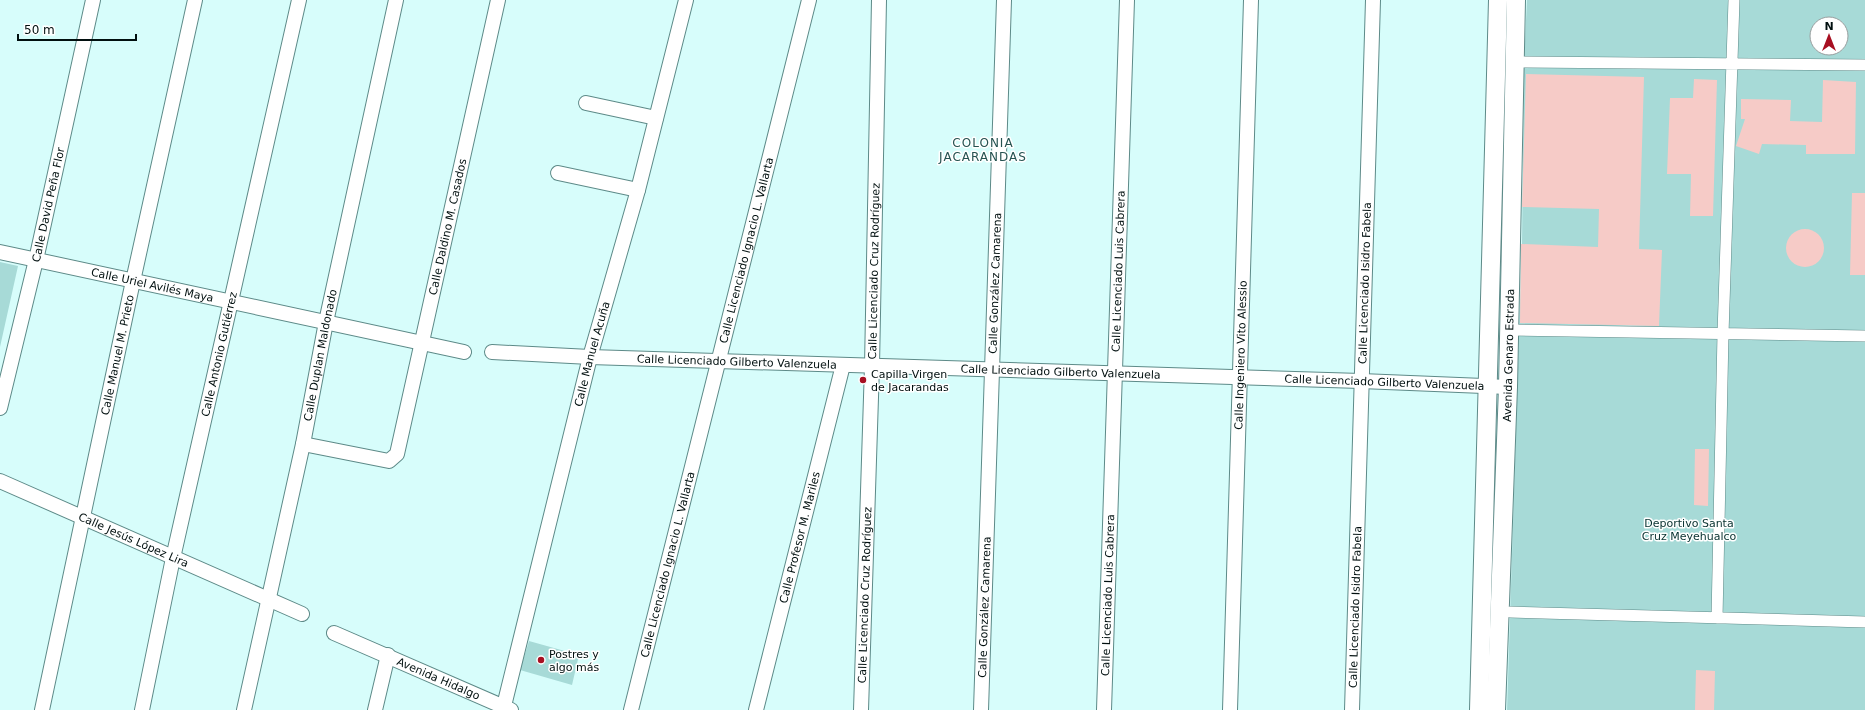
<svg xmlns="http://www.w3.org/2000/svg" width="1865" height="710" viewBox="0 0 1865 710" font-family="'DejaVu Sans',sans-serif">
	<style>
		.green { fill: #a7dad7; fill-rule: evenodd }
		.building { fill: #f6cbc7 }
		.lines { fill: none; stroke-linecap: round; stroke-linejoin: round }
		.pedestrian-casing { stroke: #5d8a88; stroke-width: 12 }
		.minor-casing { stroke: #5d8a88; stroke-width: 16 }
		.tertiary-casing { stroke: #5d8a88; stroke-width: 20 }
		.pedestrian { stroke: #fff; stroke-width: 11 }
		.minor { stroke: #fff; stroke-width: 14 }
		.tertiary { stroke: #fff; stroke-width: 18 }
		.poi-dot { fill: #a70f21; stroke: #fff; stroke-width: 1.5 }
		.labels { text-anchor: middle; dominant-baseline: central; stroke-width: 3; stroke-linejoin: round; paint-order: stroke }
		.street-label { font-size: 11px; fill: #010f0f; stroke: #fff }
		.poi-label { font-size: 11px; fill: #010f0f; stroke: #fff; text-anchor: start }
		.park-label { font-size: 11px; fill: #06302e; stroke: #fff }
		.neighbourhood-label { font-size: 12px; letter-spacing: 1px; fill: #255250; stroke: #fff }
	</style>
	<rect width="100%" height="100%" fill="#d7fdfb"/>
	<path class="green" d="M1527,0H1865V710H1507L1522,244L1524,62ZM1817,24H1841V48H1817Z
		M0,262L18,266L0,347Z
		M529,641L579,655L572,685L520,670Z"/>
	<path class="building" d="M1526,74L1644,77L1639,249L1662,250L1659,326L1520,323L1521,244L1598,247L1599,209L1522,207Z
		M1694,79L1717,80L1713,216H1690L1691,174H1667L1670,98H1693Z
		M1823,80L1856,82L1855,154H1806V145L1762,144L1759,154L1736,146L1745,119H1741V99L1791,100L1790,121L1822,122Z
		M1852,193H1865V275H1850Z
		M1786 248a19 19 0 1 1 38 0a19 19 0 1 1-38 0Z
		M1695,449H1709L1708,506L1694,505Z
		M1696,670L1715,671L1714,710H1695Z"/>
	<g class="lines">
		<defs>
			<path id="pedestrian" d="M1515,62L1865,65
				M1509,330L1865,336
				M1510,612L1865,622
				M1717,618L1723,334L1734,0"/>
			<g id="minor">
				<path d="M586,103L656,118"/>
				<path d="M558,173L638,190"/>
				<path id="s1" d="M0,252L464,352"/>
				<path id="s2" d="M492,352L590,357L1361,381L1508,387"/>
				<path id="s3" d="M0,408L36,260L93,0"/>
				<path id="s4" d="M303,444L389,461L397,454L498,0"/>
				<path id="s5" d="M0,481L302,614"/>
				<path id="s6" d="M334,633L511,710"/>
				<path id="s7" d="M42,710L133,281L195,0"/>
				<path id="s8" d="M142,710L173,558L299,0"/>
				<path id="s9" d="M244,710L303,444L326,322L396,0"/>
				<path d="M375,710L388,655"/>
				<path id="s10" d="M503,710L590,357L638,190L686,0"/>
				<path id="s11" d="M631,710L809,0"/>
				<path id="s12" d="M756,710L843,365"/>
				<path id="s13" d="M861,710L872,366L879,0"/>
				<path id="s14" d="M981,710L1004,0"/>
				<path id="s15" d="M1104,710L1127,0"/>
				<path id="s16" d="M1230,710L1251,0"/>
				<path id="s17" d="M1352,710L1373,0"/>
			</g>
			<g id="tertiary">
				<path d="M1479,710L1498,0"/>
				<path id="s18" d="M1496,710L1508,387L1516,0"/>
			</g>
		</defs>
		<use href="#pedestrian" class="pedestrian-casing"/>
		<use href="#minor" class="minor-casing"/>
		<use href="#tertiary" class="tertiary-casing"/>
		<use href="#pedestrian" class="pedestrian"/>
		<use href="#minor" class="minor"/>
		<use href="#tertiary" class="tertiary"/>
	</g>
	<g class="poi-dot">
		<circle cx="863" cy="380" r="4"/>
		<circle cx="541" cy="660" r="4"/>
	</g>
	<g class="labels">
		<g class="street-label">
			<text stroke="none"><textPath href="#s3" startOffset="209">Calle David Peña Flor</textPath></text>
			<text stroke="none"><textPath href="#s4" startOffset="331">Calle Daldino M. Casados</textPath></text>
			<text stroke="none"><textPath href="#s11" startOffset="474">Calle Licenciado Ignacio L. Vallarta</textPath></text>
			<text stroke="none"><textPath href="#s13" startOffset="439">Calle Licenciado Cruz Rodríguez</textPath></text>
			<text stroke="none"><textPath href="#s15" startOffset="439">Calle Licenciado Luis Cabrera</textPath></text>
			<text stroke="none"><textPath href="#s14" startOffset="427">Calle González Camarena</textPath></text>
			<text stroke="none"><textPath href="#s17" startOffset="427">Calle Licenciado Isidro Fabela</textPath></text>
			<text stroke="none"><textPath href="#s1" startOffset="156">Calle Uriel Avilés Maya</textPath></text>
			<text stroke="none"><textPath href="#s10" startOffset="367">Calle Manuel Acuña</textPath></text>
			<text stroke="none"><textPath href="#s7" startOffset="363">Calle Manuel M. Prieto</textPath></text>
			<text stroke="none"><textPath href="#s8" startOffset="364">Calle Antonio Gutiérrez</textPath></text>
			<text stroke="none"><textPath href="#s9" startOffset="363">Calle Duplan Maldonado</textPath></text>
			<text stroke="none"><textPath href="#s16" startOffset="355">Calle Ingeniero Vito Alessio</textPath></text>
			<text stroke="none"><textPath href="#s18" startOffset="355">Avenida Genaro Estrada</textPath></text>
			<text stroke="none"><textPath href="#s2" startOffset="245">Calle Licenciado Gilberto Valenzuela</textPath></text>
			<text stroke="none"><textPath href="#s2" startOffset="569">Calle Licenciado Gilberto Valenzuela</textPath></text>
			<text stroke="none"><textPath href="#s2" startOffset="893">Calle Licenciado Gilberto Valenzuela</textPath></text>
			<text stroke="none"><textPath href="#s12" startOffset="178">Calle Profesor M. Mariles</textPath></text>
			<text stroke="none"><textPath href="#s5" startOffset="146">Calle Jesús López Lira</textPath></text>
			<text stroke="none"><textPath href="#s11" startOffset="150">Calle Licenciado Ignacio L. Vallarta</textPath></text>
			<text stroke="none"><textPath href="#s13" startOffset="115">Calle Licenciado Cruz Rodríguez</textPath></text>
			<text stroke="none"><textPath href="#s15" startOffset="115">Calle Licenciado Luis Cabrera</textPath></text>
			<text stroke="none"><textPath href="#s14" startOffset="103">Calle González Camarena</textPath></text>
			<text stroke="none"><textPath href="#s17" startOffset="103">Calle Licenciado Isidro Fabela</textPath></text>
			<text stroke="none"><textPath href="#s6" startOffset="114">Avenida Hidalgo</textPath></text>
		</g>
		<g class="poi-label">
			<text x="871" y="374">Capilla Virgen<tspan x="871" dy="13">de Jacarandas</tspan></text>
			<text x="549" y="654">Postres y<tspan x="549" dy="13">algo más</tspan></text>
		</g>
		<g class="park-label">
			<text x="1689" y="523">Deportivo Santa<tspan x="1689" dy="13">Cruz Meyehualco</tspan></text>
		</g>
		<g class="neighbourhood-label">
			<text x="983" y="143">COLONIA<tspan x="983" dy="14">JACARANDAS</tspan></text>
		</g>
	</g>
	<g transform="translate(1829 36)"><circle r="19" fill="#ffffff" stroke="#999f9f"/>
	<path d="M0-3L7 15L0 10L-7 15Z" fill="#a70f21"/>
	<text y="-6" font-size="11" font-weight="bold" text-anchor="middle" fill="#010f0f">N</text>
	</g>
	<path d="M18 34v6h118v-6" fill="none" stroke="#010f0f" stroke-width="2"/>
	<text x="24" y="34" font-size="12" fill="#010f0f" stroke="#ffffff" stroke-width="3" paint-order="stroke">50 m</text>
</svg>
